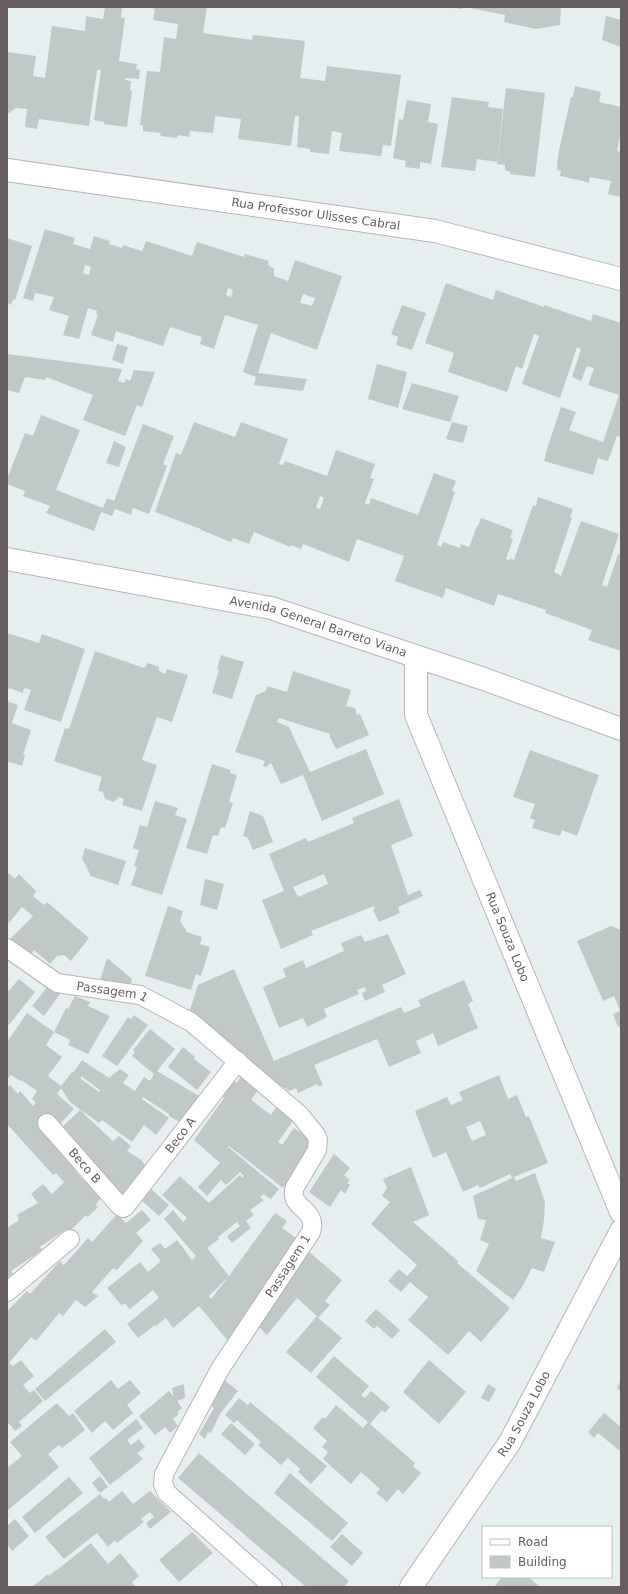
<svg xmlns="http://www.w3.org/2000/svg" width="628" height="1594" viewBox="0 0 628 1594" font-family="'DejaVu Sans',sans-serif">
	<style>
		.building { fill: #c1c8c8; fill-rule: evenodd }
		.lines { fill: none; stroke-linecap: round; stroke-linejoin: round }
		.service-casing { stroke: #bab4b4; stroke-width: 20 }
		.minor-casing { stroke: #bab4b4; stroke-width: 24 }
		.tertiary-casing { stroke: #bab4b4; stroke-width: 24 }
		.service { stroke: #fff; stroke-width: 18 }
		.minor { stroke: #fff; stroke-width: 22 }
		.tertiary { stroke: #fff; stroke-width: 22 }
		.labels { text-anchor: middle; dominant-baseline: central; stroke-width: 4; stroke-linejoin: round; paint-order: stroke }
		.street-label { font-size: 12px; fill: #665e5f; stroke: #fff }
	</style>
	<rect width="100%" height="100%" fill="#e7eef0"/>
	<path class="building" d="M105,7H122L121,18H125L119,61L137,64L136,69L140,70L139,79L125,78V80L131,81L130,91H132L127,127L104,124V122L94,120L101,70H97L89,126L39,119L37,129L25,127L27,109L16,108L9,113L7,112V52L36,56L33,76L45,78L52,26L85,31L86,16L103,19Z
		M149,7H207L203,33L252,40L253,35L305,41L300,78L325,81L327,66L401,75L391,146L383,145L381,156L339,151L342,133L332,131L329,154L310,152V149L297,147L299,116H295L291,146L238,139L241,119L215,116L213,133L190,131L189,137L178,135L177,138L160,136L161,133L143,131V125H140L147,71L160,72L164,37L176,39L178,24L153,20L155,9Z
		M453,7H462V9L453,8Z
		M465,7H561L560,25L536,29L504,22L505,15Z
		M606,16L621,20V47L602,40Z
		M575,86L601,92L599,102L621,107V131L617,151L621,152V197L608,194L611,181L590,177L589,183L583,181L560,176L561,171L557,170L558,155L571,97H573Z
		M506,88L545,93L535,177L510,174L511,172L505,170V165L497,164Z
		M452,97L489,102L488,107L503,109L497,162L477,159L475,171L441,167Z
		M407,100L431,104L428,122L438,124L431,164L420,162V169L405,167L406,161L393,158L399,119L403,120Z
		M45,229L75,238L73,244L90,249L94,236L110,241L109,244L122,248L123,245L142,251L146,241L192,256L197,242L244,257L245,254L269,261L268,265L274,269V276L288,281L295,260L342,276L317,350L271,333L258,373L307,379L303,391L254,385L256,377L243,372L258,325L225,315L214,349L200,344L202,337L170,327L163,346L116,331L113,342L91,335L98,315L96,314L97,311L88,308L79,339L63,335L69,316L49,310L54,297L35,293L33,301L23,298ZM85,265L91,267L89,275L83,273ZM228,288L233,290L231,297L226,295ZM303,294L315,298L312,306L300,303Z
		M7,238L32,246L15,300L13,299L11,305L7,303Z
		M446,283L493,300L496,290L544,307V305L591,321L593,314L621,323V369L620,373L621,374V437L617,436L608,461L598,458L593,475L544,461L548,446L561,407L576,412L569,430L603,442L619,395L588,385L594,368L587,366L581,381L572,377L581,349L577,347L560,398L522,384L539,336L534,334L522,369L516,366L507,392L448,372L454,353L425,343Z
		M402,305L426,313L412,350L396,345L398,337L391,334Z
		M117,344L128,347L123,364L112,360Z
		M7,354L122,369L118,381L124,383L126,379L130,381L134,370L155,372L142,407L137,405L125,436L83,420L93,395L46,377L45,380L25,377L19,393L7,390Z
		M377,364L407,372L398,408L368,399Z
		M412,383L459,396L450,422L402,409Z
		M41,415L80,430L56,490L103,508L107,498L114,501L143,424L174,436L163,464L167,466L149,514L133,508L131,515L115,509L112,516L101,512L94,531L46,513L50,506L23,496L25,491L7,484V479L25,433L33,436Z
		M194,422L235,437L241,422L288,439L279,464L283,465L285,461L327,476L336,450L375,464L370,478L374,479L365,503L369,505L371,498L418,515L434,473L456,481L452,491L455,492L437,545L441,547L443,542L460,548L461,544L469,547L477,526H478L481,518L513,530L510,538L513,539L506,559L510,561V558L514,560L533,505L536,506L538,497L573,509L570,518H572L554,572L561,576L581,521L619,534L602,585L607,587L618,554L621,555V651L588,640L592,630L545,613L546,610L498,594L494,606L446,588L443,598L395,581L404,556L357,539L349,562L303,544L301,549L291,545L290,547L254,532L249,544L233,538L231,542L201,530V529L155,512L176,453L181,455ZM320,496L324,498L320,509L316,508Z
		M452,422L468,426L463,443L446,439Z
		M114,441L126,447L119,467L106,463Z
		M7,633L39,643L42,634L85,649L61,722L24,710L31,690L24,688L23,693L9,688L7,694Z
		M95,651L144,668L148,663L159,667V671L165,674L167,669L188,675L172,722L157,717L142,760L157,765L142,811L122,805L124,799L119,797L114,802L105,799L103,792L98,791L102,777L54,761L65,728L69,729Z
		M221,655L244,662L232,699L212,693L219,670L217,669Z
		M293,671L351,690L346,706L355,708L357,715L360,714L369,735L336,749L330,737V734L279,718L277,722L289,727L310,772L366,749L384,794L322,821L303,775L281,784L271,763L266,767L263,766L265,761L235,752L256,695L266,691L267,686L287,692Z
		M7,701L18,705L12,723L31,730L23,755H25L22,766L7,761Z
		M530,750L599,775L577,836L562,830L560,836L532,828L535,820L530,818L535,804L513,797Z
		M212,764L231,770L230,773L237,775L229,802L233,803L225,828L221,827L218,836L213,835L207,854L186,848Z
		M399,799L413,836L391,845L408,895L420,890L423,896L398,907L400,913L379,922L373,910L375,908L374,906L311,931L313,935L281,949L262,900L284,891L269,854L306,838L308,842L354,823L352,818ZM324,874L328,884L298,897L293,887Z
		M155,801L178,808L175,815L187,819L162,895L131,885L137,867L134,866L139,850L133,848L140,825L147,827Z
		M250,811L263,816L273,842L253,850L248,838L243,836Z
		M85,848L126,861L118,885L91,876L82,858Z
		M7,872L15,879L19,874L36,891L33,896L44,905L47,902L89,938L71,961L64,955L57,956L50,964L34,950L29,957L9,940L33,916L22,907L9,923L7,921Z
		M205,879L224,884L217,910L200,905Z
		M168,906L183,911L180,921L187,932L202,937L200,944L210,947L201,976L196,974L191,990L145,976Z
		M611,926L621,930V1026L618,1027L613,1014L620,1011L614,996L603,1001L577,941Z
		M388,934L406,974L382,985L385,992L365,1001L362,993L366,991L365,987L357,990L359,994L324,1009L327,1017L307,1027L303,1018L279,1028L263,987L286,977L283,969L303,960L306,968L344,951L341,943L361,935L365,942Z
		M107,958L132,979L130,985L100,980Z
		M234,969L274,1061L401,1007L404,1013L421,1006L418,1000L464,980L473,1001L468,1004L478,1028L438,1046L433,1033L416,1041L421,1053L389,1067L377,1039L314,1065L323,1085L319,1087L317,1084L298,1093L296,1088L289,1091L226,1049L207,1023L188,1016L198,985Z
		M19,979L35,992L9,1025L7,1023V993Z
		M48,986L60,994L44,1016L32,1006Z
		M75,996L90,1002L88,1006L110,1016L88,1054L68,1045L70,1040L54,1032L66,1008L68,1009Z
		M27,1013L54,1032L46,1045L62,1057L48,1076L61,1086L72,1072L73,1073L82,1060L109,1078L120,1069L129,1075L123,1083L135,1091L144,1077L150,1081L154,1074L132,1056L135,1052L133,1050L150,1029L175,1049L157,1071L204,1099L185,1125L169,1116V1114L143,1097L142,1099L169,1118L156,1135L144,1125L132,1142L102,1120L99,1123L70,1102L61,1088L57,1094L74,1109L58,1126L46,1113L37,1121L57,1149H61L78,1166L74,1170L101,1198L95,1205L98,1207L88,1217L86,1215L69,1232L66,1229L40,1247L42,1250L11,1271L13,1274L7,1278V1228L19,1220L17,1215L38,1203L31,1194L43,1184L52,1194L64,1182L56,1173L53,1175L7,1124V1087L10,1085L18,1094L20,1091L33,1106L36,1103L32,1099L37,1091L21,1080L20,1081L11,1075L7,1079V1042ZM81,1076L100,1090L99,1092L81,1079Z
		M134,1015L148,1025L117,1066L102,1056L128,1017L131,1019Z
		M183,1047L195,1057L194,1059L211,1072L197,1090L168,1067Z
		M242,1074L261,1086L251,1100L271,1115L277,1106L295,1118L278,1142L282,1145L294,1128L316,1143L283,1188L229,1146L228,1147L279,1189L271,1199L263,1194L260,1197L264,1200L250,1210L254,1215L246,1221L251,1228L232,1243L227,1236L240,1226L237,1222L218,1237L219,1239L207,1248L229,1276L275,1213L287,1221L282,1228L299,1240L264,1285L268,1289L228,1341L199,1306L173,1328L166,1318L156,1326L155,1325L138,1338L127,1324L159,1298L153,1290L130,1309L124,1303L122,1306L107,1288L140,1262L148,1272L161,1261L151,1249L160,1243L165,1249L177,1240L192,1260L196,1256L164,1219L173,1210L183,1222L187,1218L162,1195L180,1176L209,1203L240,1175L242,1178L244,1176L240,1172L226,1185L221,1180L207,1196L198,1187L220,1163L194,1140L224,1098L221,1096L232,1080L237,1083ZM229,1276L211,1299L209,1296Z
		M499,1075L508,1099L517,1095L526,1117L529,1116L548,1163L514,1177L516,1181L535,1173L545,1202L544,1220L541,1238L555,1242L544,1272L532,1268L522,1287L513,1300L476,1271L489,1244L480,1240L486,1220L478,1219L473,1196L512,1178L510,1174L480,1188L478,1185L463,1192L446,1152L433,1158L415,1111L447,1097L451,1105L463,1100L459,1092ZM480,1121L486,1135L472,1141L466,1127Z
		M80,1110L113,1141L119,1136L131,1146L127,1151L140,1159L151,1172L124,1201L59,1130Z
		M334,1154L350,1168L344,1175L350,1180L347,1183L350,1185L345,1194L341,1190L330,1207L309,1192Z
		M411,1167L429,1215L413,1222L458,1261L457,1263L510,1308L481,1342L469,1331L448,1355L408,1320L428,1297L410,1282L401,1292L388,1281L399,1269L407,1276L417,1265L371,1224L390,1202L382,1196L387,1188L383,1179Z
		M150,1188L169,1205L159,1216L140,1199Z
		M142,1210L151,1220L136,1233L143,1241L117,1270L113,1268L92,1292L98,1296L85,1307L76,1300L63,1316L59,1313L36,1341L31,1337L9,1363L13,1366L21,1360L34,1376L23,1385L30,1393L34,1390L43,1401L19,1422L22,1426L15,1431L9,1423L7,1425V1311L27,1291L30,1294L60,1261L64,1265L88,1238L92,1242L117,1214L126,1223Z
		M308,1251L342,1280L325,1301L330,1305L318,1318L342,1338L311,1373L286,1352L317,1316L297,1298L267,1335L259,1327L268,1309L285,1288Z
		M376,1309L400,1330L392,1339L377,1326L374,1329L365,1321Z
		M105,1329L116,1342L45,1401L35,1389Z
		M334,1356L369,1386L361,1395L365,1398L371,1391L390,1407L385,1413L382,1410L370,1424L415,1463L413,1466L421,1473L403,1494L398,1489L387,1502L376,1493L380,1489L361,1472L351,1484L323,1459L328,1452L322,1447L327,1441L313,1428L323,1417L325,1419L336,1405L363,1428L368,1422L316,1377Z
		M429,1360L466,1392L439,1424L403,1392Z
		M223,1379L238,1391L220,1414L211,1433L208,1432L205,1439L199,1434L214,1408L207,1403Z
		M621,1379V1390L617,1389Z
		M111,1380L118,1389L130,1380L141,1393L127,1405L133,1413L113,1430L105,1421L92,1433L74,1411Z
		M184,1384L185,1398L177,1401L182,1408L177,1412L179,1414L173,1419L178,1426L170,1433L165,1427L155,1435L139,1416L169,1391L174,1397L172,1388Z
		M488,1384L496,1389L489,1402L481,1398Z
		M239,1398L248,1405L250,1402L327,1466L311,1484L298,1472L300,1469L288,1458L281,1465L258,1445L261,1442L237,1420L234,1423L225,1415Z
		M57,1403L69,1416L73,1413L85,1430L62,1448L59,1445L48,1454L59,1467L7,1511V1468L22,1456L10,1442Z
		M604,1413L621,1427V1452L598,1433L594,1438L588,1432Z
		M136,1419L143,1428L127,1440L131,1445L139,1439L145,1447L137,1453L143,1459L110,1485L89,1458Z
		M231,1423L255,1444L245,1455L221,1434Z
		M199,1453L349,1581L344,1587H306L178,1478Z
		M290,1473L348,1523L332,1541L274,1493Z
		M100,1476L108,1487L100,1493L92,1483Z
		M69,1477L83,1493L35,1533L22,1517Z
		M122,1491L133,1504L150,1491L171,1512L150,1529L146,1523L154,1517L150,1512L141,1519L144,1522L117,1543L115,1540L108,1547L97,1533L64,1559L45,1537L100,1494L104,1499L106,1498L109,1502Z
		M15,1519L29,1536L12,1551L7,1544V1526Z
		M192,1532L213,1553L179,1582L159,1560Z
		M342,1534L363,1553L352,1566L330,1547Z
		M91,1543L108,1564L120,1553L139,1576L132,1582L136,1587H32L48,1574L49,1576Z
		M502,1577H528L540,1587H494Z"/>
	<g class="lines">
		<defs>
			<g id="service">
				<path id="s1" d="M7,948L57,983L140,995L191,1022L300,1115L316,1135L318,1140L317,1150L295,1187C287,1209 319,1208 311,1232L220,1369L164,1474L163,1484L167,1493L273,1587"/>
				<path id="s2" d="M47,1123L119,1205L123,1208L125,1207L238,1061"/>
				<path d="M7,1292L70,1239"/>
			</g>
			<g id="minor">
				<path id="s3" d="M7,170L435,231L621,279"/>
				<path id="s4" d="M416,657V715L621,1212"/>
				<path id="s5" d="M411,1587L510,1442L621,1231"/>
			</g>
			<g id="tertiary">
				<path id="s6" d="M7,559L271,608L484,679L621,729"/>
			</g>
		</defs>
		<use href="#service" class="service-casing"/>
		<use href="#minor" class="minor-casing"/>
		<use href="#tertiary" class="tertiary-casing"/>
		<use href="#service" class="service"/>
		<use href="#minor" class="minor"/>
		<use href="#tertiary" class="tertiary"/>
	</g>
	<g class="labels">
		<g class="street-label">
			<text stroke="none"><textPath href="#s3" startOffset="312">Rua Professor Ulisses Cabral</textPath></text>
			<text stroke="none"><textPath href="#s6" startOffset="319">Avenida General Barreto Viana</textPath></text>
			<text stroke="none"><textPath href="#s4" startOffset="298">Rua Souza Lobo</textPath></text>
			<text stroke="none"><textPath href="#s1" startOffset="117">Passagem 1</textPath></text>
			<text stroke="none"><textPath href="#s2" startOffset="207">Beco A</textPath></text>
			<text stroke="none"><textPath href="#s2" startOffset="57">Beco B</textPath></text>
			<text transform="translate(288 1266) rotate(-57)">Passagem 1</text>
			<text stroke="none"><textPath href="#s5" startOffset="207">Rua Souza Lobo</textPath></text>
		</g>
	</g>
	<rect width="628" height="1594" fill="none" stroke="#665e5f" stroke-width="16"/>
	<rect x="482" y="1526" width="130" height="52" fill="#ffffff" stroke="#c2bfbf"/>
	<rect x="490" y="1539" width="20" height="6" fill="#ffffff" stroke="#c2bfbf"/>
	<text x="518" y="1546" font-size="12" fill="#665e5f">Road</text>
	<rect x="490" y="1556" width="20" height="12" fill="#c1c8c8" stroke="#c2bfbf"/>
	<text x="518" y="1566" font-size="12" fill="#665e5f">Building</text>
</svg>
